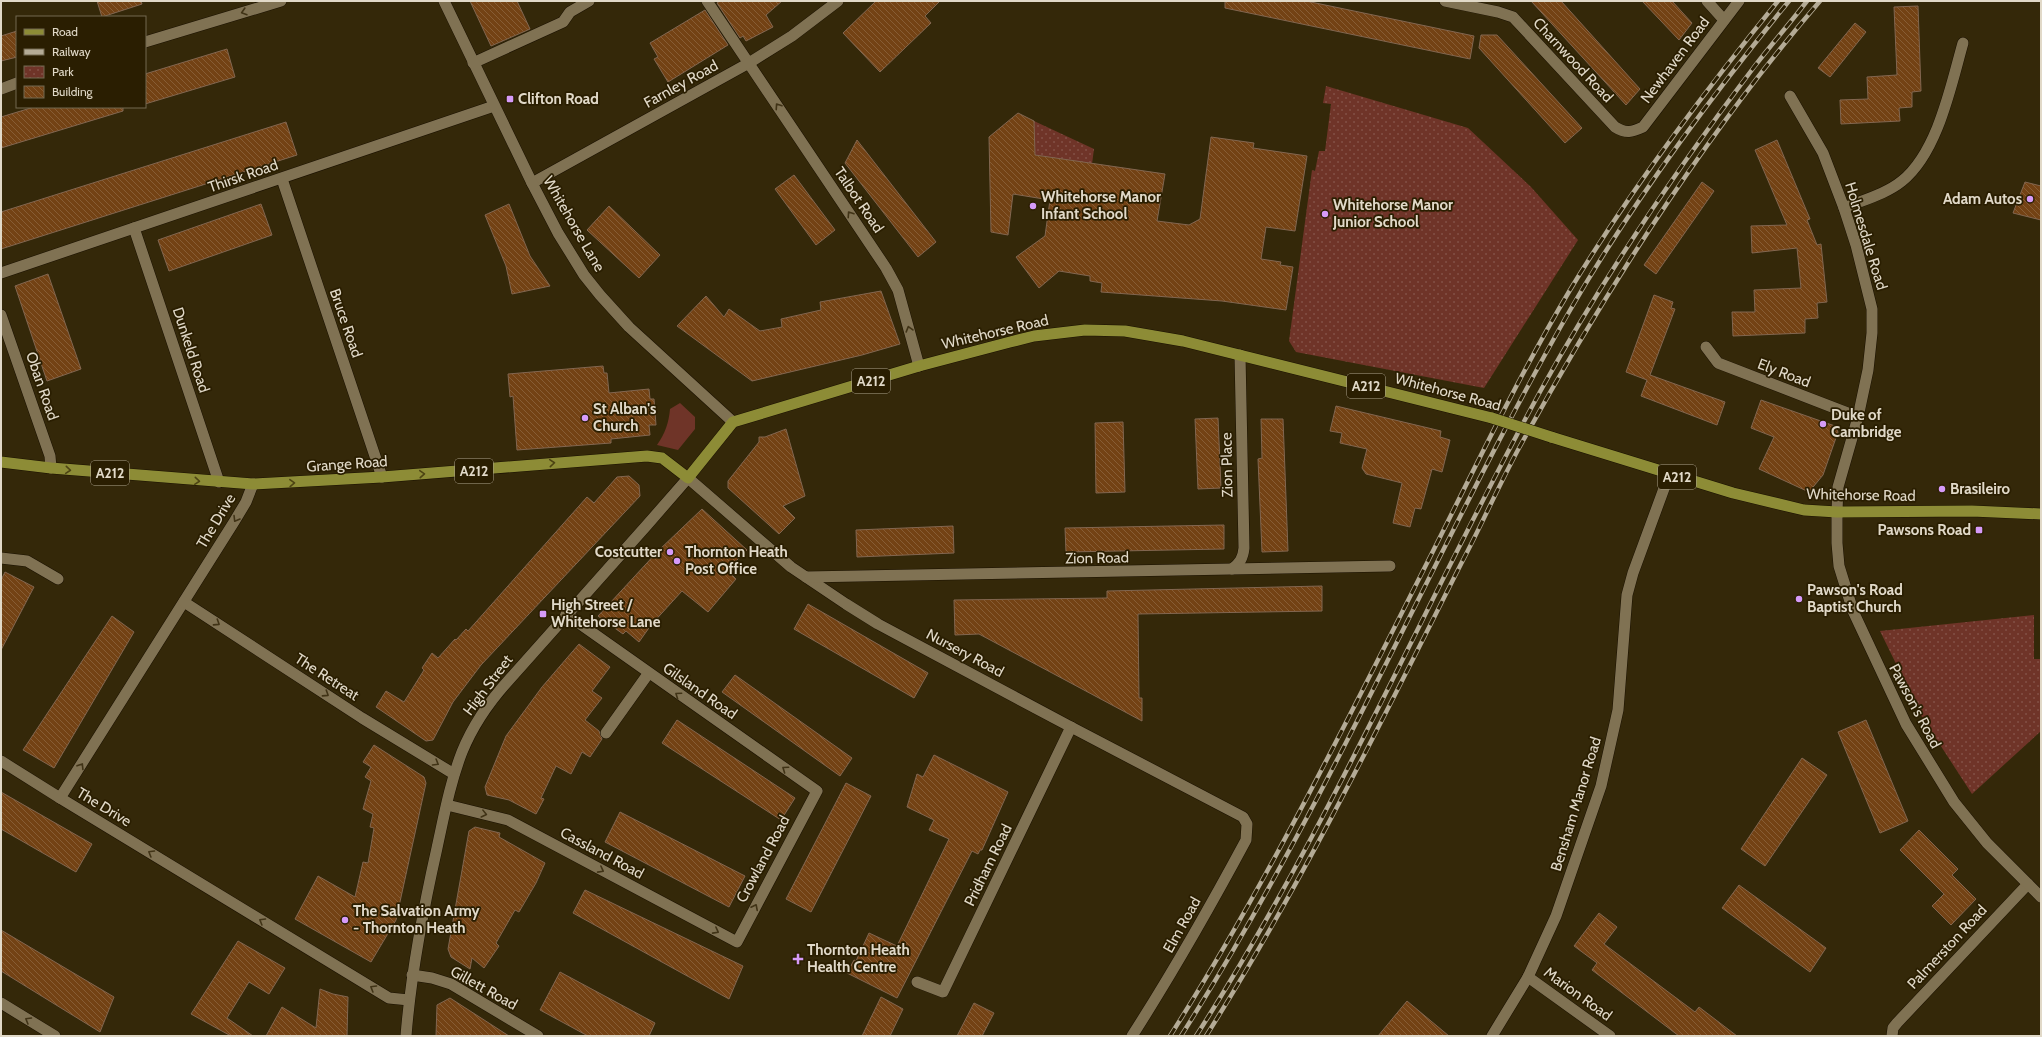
<svg xmlns="http://www.w3.org/2000/svg" width="2042" height="1037" font-family="Cabin,sans-serif">
  <style>
    .grass { fill: #6f3428 }
    .park { fill: url(#park-dots) }
    .building { fill: url(#building-back-hatch); stroke: #826650 }
    .lines { fill: none; stroke-linecap: round; stroke-linejoin: round }
    .minor-casing { stroke: #1a1100; stroke-width: 12 }
    .tertiary-casing { stroke: #1a1100; stroke-width: 12 }
    .secondary-casing { stroke: #1a1100; stroke-width: 12 }
    .primary-casing { stroke: #1a1100; stroke-width: 12 }
    .minor { stroke: #807253; stroke-width: 11 }
    .tertiary { stroke: #807253; stroke-width: 11 }
    .secondary { stroke: #807253; stroke-width: 11 }
    .primary { stroke: #8d8c36; stroke-width: 11 }
    .rail-casing { stroke: #b4ab96; stroke-width: 4.5 }
    .rail { stroke: #2a1e01; stroke-width: 3; stroke-dasharray: 9; stroke-linecap: butt }
    .primary-bridge-casing { stroke: #1a1100; stroke-width: 12; stroke-linecap: butt }
    .primary-bridge { stroke: #8d8c36; stroke-width: 11 }
    .oneway { stroke: #403316 }
    .oneway2 { stroke: #4d4414 }
    .poi-dot { fill: #d69bf9; stroke: #2a1e01; stroke-width: 1.5 }
    .labels { text-anchor: middle; stroke-width: 3.5; stroke-linejoin: round; paint-order: stroke }
    .shield { fill: #2a1e01; stroke: #aaa18c; stroke-width: 1 }
    .shield-label { font-size: 14px; font-weight: bold; fill: #e1d9c8 }
    .street-label { font-size: 15px; fill: #e1d9c8; stroke: #2a1e01 }
    .poi-label { font-size: 15px; font-weight: bold; fill: #e1d9c8; stroke: #2a1e01; text-anchor: start }
  </style>
  <defs>
    <pattern id="park-dots" width="8" height="8" patternUnits="userSpaceOnUse"><rect width="8" height="8" fill="#6f3428"/><path d="M2 2h.1M6 6h.1" fill="none" stroke="#835146" stroke-width="1.8" stroke-linecap="round"/></pattern>
    <pattern id="building-back-hatch" width="6" height="6" patternUnits="userSpaceOnUse"><rect width="6" height="6" fill="#734214"/><path d="M-1 5l2 2M0 0l6 6M5-1l2 2" fill="none" stroke="#875d35"/></pattern>
  </defs>
  <rect width="100%" height="100%" fill="#342809"/>
  <path class="grass" d="M680,403L695,417V429L678,450L657,445C665,434 669,422 670,409Z"/>
  <g class="park">
    <polygon points="1326,86 1468,128 1531,187 1578,240 1484,388 1296,352 1289,341 1312,170 1315,171 1319,151 1325,151 1331,104 1323,103"/>
    <polygon points="1034,121 1094,149 1092,164 1035,155"/>
    <polygon points="2034,615 2034,659 2041,659 2041,731 1972,794 1922,717 1880,631"/>
  </g>
  <g class="building">
    <polygon points="97,1 141,1 142,4 102,17"/>
    <polygon points="470,1 517,1 530,29 491,46"/>
    <polygon points="720,1 782,1 766,15 773,27 746,41 743,36 740,38 717,3"/>
    <polygon points="876,1 940,1 925,16 931,23 880,72 843,33"/>
    <polygon points="1225,1 1306,1 1474,36 1470,59 1225,8"/>
    <polygon points="1531,1 1561,1 1640,89 1626,105"/>
    <polygon points="1642,1 1672,1 1692,23 1679,40"/>
    <polygon points="1918,6 1921,91 1912,92 1912,107 1899,108 1900,121 1841,124 1840,100 1868,99 1867,77 1897,75 1894,7"/>
    <polygon points="705,10 728,45 668,82 654,59 658,57 650,43"/>
    <polygon points="1855,23 1866,32 1830,77 1818,68"/>
    <polygon points="17,31 17,57 1,61 1,36"/>
    <polygon points="1481,35 1497,35 1582,128 1565,143 1479,48"/>
    <polygon points="227,49 235,77 145,104 145,74"/>
    <polygon points="34,107 123,107 123,111 1,148 1,117"/>
    <polygon points="1018,113 1034,121 1035,155 1165,174 1157,221 1189,225 1200,219 1211,137 1254,143 1253,148 1307,156 1295,231 1266,227 1261,259 1281,262 1280,265 1293,267 1286,310 1222,301 1101,292 1102,283 1090,281 1090,276 1059,271 1039,288 1016,257 1045,236 1050,200 1013,194 1008,235 991,232 989,137"/>
    <polygon points="286,122 297,155 1,249 1,212"/>
    <polygon points="857,140 936,242 918,257 845,163"/>
    <polygon points="1777,140 1810,219 1807,220 1817,245 1821,244 1827,302 1817,303 1818,318 1805,319 1805,333 1733,336 1732,312 1755,312 1754,290 1801,288 1797,248 1752,253 1751,226 1787,225 1755,150"/>
    <polygon points="794,175 835,230 816,245 775,189"/>
    <polygon points="1702,182 1714,191 1656,274 1644,265"/>
    <polygon points="2025,182 2041,186 2041,220 2013,213"/>
    <polygon points="261,204 272,235 169,271 158,240"/>
    <polygon points="509,204 530,256 550,286 512,294 506,266 485,215"/>
    <polygon points="609,206 660,255 639,278 587,230"/>
    <polygon points="48,274 81,369 47,381 15,286"/>
    <polygon points="881,291 900,344 862,355 752,381 677,326 706,296 724,317 729,309 760,331 782,327 781,319 821,310 820,302"/>
    <polygon points="1654,295 1673,302 1671,308 1675,309 1650,375 1725,402 1717,425 1641,396 1647,380 1626,372"/>
    <polygon points="603,366 604,373 607,373 609,393 649,389 650,399 654,399 656,425 649,425 650,435 611,439 611,443 517,450 513,396 510,397 508,374"/>
    <polygon points="1761,400 1835,426 1838,432 1823,475 1809,492 1759,469 1774,437 1751,428"/>
    <polygon points="1336,406 1441,431 1440,437 1450,440 1442,472 1432,469 1421,509 1415,508 1410,527 1393,523 1402,483 1366,474 1362,468 1367,449 1340,443 1342,433 1330,431"/>
    <polygon points="1218,418 1221,488 1198,489 1195,419"/>
    <polygon points="1261,419 1283,419 1288,551 1262,552 1258,459 1262,458"/>
    <polygon points="1123,422 1125,492 1096,493 1095,423"/>
    <polygon points="786,429 805,496 783,506 795,518 779,534 728,488 728,481 759,442 759,437 765,437"/>
    <polygon points="629,476 639,485 640,496 481,665 453,702 433,740 426,741 376,707 386,691 404,702 424,670 422,668 432,653 438,658 455,639 456,640 466,629 468,631 587,497 594,503 617,477"/>
    <polygon points="702,509 747,550 727,570 736,579 708,612 682,591 651,625 639,642 626,631 623,634 598,616 658,551"/>
    <polygon points="1224,525 1224,549 1066,552 1065,528"/>
    <polygon points="953,526 954,553 857,557 856,530"/>
    <polygon points="5,572 34,587 1,650 1,580"/>
    <polygon points="1322,586 1322,611 1138,614 1139,698 1142,698 1142,721 979,634 955,635 954,600 1107,598 1107,591"/>
    <polygon points="808,604 928,673 914,698 794,629"/>
    <polygon points="112,616 134,632 54,768 23,750"/>
    <polygon points="579,644 610,667 592,691 602,698 585,720 599,731 602,739 590,757 582,752 571,774 556,766 541,798 544,799 536,814 509,800 487,795 485,787 506,736 542,687"/>
    <polygon points="735,675 852,758 840,776 722,692"/>
    <polygon points="677,720 795,798 781,820 662,743"/>
    <polygon points="1866,720 1908,821 1880,833 1838,732"/>
    <polygon points="374,745 424,777 426,783 396,920 371,962 295,919 318,876 355,897 363,862 368,863 374,828 370,827 373,814 363,809 371,781 365,777 371,767 363,762"/>
    <polygon points="934,755 1008,792 982,850 980,850 978,854 972,851 897,998 847,973 854,960 856,961 869,933 897,946 949,839 929,830 934,820 907,807 917,774 923,777"/>
    <polygon points="1802,758 1827,775 1765,866 1741,849"/>
    <polygon points="846,783 871,796 811,912 786,899"/>
    <polygon points="1,792 92,844 76,872 1,829"/>
    <polygon points="620,812 745,876 729,907 605,842"/>
    <polygon points="475,827 500,833 499,837 545,863 536,883 519,912 515,910 496,943 499,946 484,968 472,958 470,969 451,957 448,949 469,831"/>
    <polygon points="1919,830 1958,869 1952,875 1976,899 1951,925 1932,906 1944,894 1900,850"/>
    <polygon points="1739,885 1826,948 1810,972 1722,908"/>
    <polygon points="585,890 743,966 729,999 573,913"/>
    <polygon points="1599,913 1617,927 1604,944 1695,1012 1699,1007 1737,1036 1679,1036 1592,970 1597,963 1574,946"/>
    <polygon points="1,930 114,997 100,1032 1,971"/>
    <polygon points="238,941 285,968 269,994 249,982 227,1018 253,1036 231,1036 191,1014"/>
    <polygon points="560,972 655,1023 649,1036 588,1036 540,1010"/>
    <polygon points="320,989 333,994 348,997 347,1036 266,1036 282,1007 316,1028"/>
    <polygon points="881,997 903,1009 890,1036 862,1036"/>
    <polygon points="450,998 509,1036 436,1036 437,1005"/>
    <polygon points="1407,1001 1449,1036 1378,1036"/>
    <polygon points="974,1003 994,1013 982,1036 957,1036"/>
  </g>
  <g class="lines">
    <defs>
      <g id="minor">
        <polyline points="707,1 886,268 898,290 919,366"/>
        <path d="M1445,1L1498,12L1513,17L1615,127C1626,134 1632,132 1643,127L1739,1"/>
        <polyline points="1707,1 1724,20"/>
        <polyline points="145,42 281,1"/>
        <polyline points="473,63 563,22 570,12 589,1"/>
        <polyline points="1,89 17,83"/>
        <polyline points="1790,96 1823,153 1844,208 1856,245 1872,309 1872,333 1868,370 1858,417 1838,487 1837,512"/>
        <polyline points="282,179 382,477"/>
        <polyline points="532,183 749,63 792,36 838,1"/>
        <path d="M1844,208C1863,200 1886,194 1902,181C1938,152 1951,85 1963,43"/>
        <polyline points="134,228 219,482"/>
        <polyline points="1,273 494,106"/>
        <polyline points="1,315 50,456 51,468"/>
        <polyline points="1706,347 1718,363 1858,417"/>
        <path d="M688,478L791,567L846,604L878,624L1071,727L1243,817L1247,824L1246,840C1210,907 1173,972 1132,1036"/>
        <polyline points="253,484 246,502 234,522 60,798 389,998 409,1000"/>
        <polyline points="1,558 27,561 58,579"/>
        <path d="M1232,569C1240,563 1243,558 1244,548L1240,355"/>
        <polyline points="806,577 1390,566"/>
        <polyline points="184,602 362,718 454,774"/>
        <polyline points="606,733 648,674"/>
        <polyline points="1,761 60,798"/>
        <polyline points="447,805 508,820 737,942 817,791 566,614"/>
        <polyline points="412,975 432,978 451,984 538,1036"/>
        <polyline points="1528,977 1610,1036"/>
        <polyline points="917,982 943,992 1071,727"/>
        <polyline points="1,1003 55,1036"/>
        <polyline points="1492,1036 1528,977 1556,916 1601,786 1618,710 1627,595 1633,573 1669,475"/>
        <polyline points="1892,1036 1893,1028 1897,1023 2028,884"/>
      </g>
      <polyline id="tertiary" points="1837,512 1837,543 1839,566 1853,611 1906,724 1954,802 1987,843 2041,897"/>
      <g id="secondary">
        <polyline points="444,1 532,183 558,233 584,275 600,295 629,327 733,422"/>
        <path d="M406,1036C411,972 423,910 437,848C444,816 450,783 462,752C473,725 489,702 508,681L647,525L688,478"/>
      </g>
      <g id="primary">
        <polyline points="1551,437 1733,493 1804,510 1837,512 1972,511 2041,514"/>
        <polyline points="1,462 51,468 253,484 382,477 647,456 662,458 688,478 733,422 919,366 1010,342 1034,336 1085,330 1125,331 1183,341 1492,418"/>
      </g>
    </defs>
    <use href="#minor" class="minor-casing"/>
    <use href="#tertiary" class="tertiary-casing"/>
    <use href="#secondary" class="secondary-casing"/>
    <use href="#primary" class="primary-casing"/>
    <use href="#minor" class="minor"/>
    <use href="#tertiary" class="tertiary"/>
    <use href="#secondary" class="secondary"/>
    <use href="#primary" class="primary"/>
    <defs>
      <g id="rail">
        <path d="M1170,1036C1266,885 1346,723 1427,563C1473,472 1517,379 1570,290C1631,189 1703,93 1778,1"/>
        <path d="M1181,1036C1264,905 1335,766 1404,628C1458,521 1510,415 1569,312C1632,202 1709,99 1789,1"/>
        <path d="M1196,1036C1328,831 1424,604 1541,390C1603,278 1676,170 1754,67C1771,45 1790,23 1807,1"/>
        <path d="M1206,1036C1302,884 1381,722 1462,562C1482,524 1499,485 1519,448C1605,291 1703,137 1820,1"/>
      </g>
    </defs>
    <use href="#rail" class="rail-casing"/>
    <use href="#rail" class="rail"/>
    <defs>
      <polyline id="primary-bridge" points="1492,418 1551,437"/>
    </defs>
    <use href="#primary-bridge" class="primary-bridge-casing"/>
    <use href="#primary-bridge" class="primary-bridge"/>
  </g>
  <defs><path id="oneway-chevron" d="M-2-3.5L2.5 0L-2 3.5" fill="none" stroke-width="1.6" stroke-linecap="round" stroke-linejoin="round"/></defs>
  <g class="oneway">
    <use href="#oneway-chevron" transform="translate(244 12) rotate(163)"/>
    <use href="#oneway-chevron" transform="translate(778 106) rotate(-124)"/>
    <use href="#oneway-chevron" transform="translate(850 214) rotate(-124)"/>
    <use href="#oneway-chevron" transform="translate(909 329) rotate(-106)"/>
    <use href="#oneway-chevron" transform="translate(236 519) rotate(121)"/>
    <use href="#oneway-chevron" transform="translate(217 623) rotate(33)"/>
    <use href="#oneway-chevron" transform="translate(326 694) rotate(33)"/>
    <use href="#oneway-chevron" transform="translate(678 695) rotate(-145)"/>
    <use href="#oneway-chevron" transform="translate(436 763) rotate(31)"/>
    <use href="#oneway-chevron" transform="translate(81 766) rotate(-58)"/>
    <use href="#oneway-chevron" transform="translate(785 769) rotate(-145)"/>
    <use href="#oneway-chevron" transform="translate(484 814) rotate(14)"/>
    <use href="#oneway-chevron" transform="translate(151 853) rotate(-149)"/>
    <use href="#oneway-chevron" transform="translate(601 870) rotate(28)"/>
    <use href="#oneway-chevron" transform="translate(755 907) rotate(-63)"/>
    <use href="#oneway-chevron" transform="translate(262 921) rotate(-149)"/>
    <use href="#oneway-chevron" transform="translate(716 931) rotate(28)"/>
    <use href="#oneway-chevron" transform="translate(373 988) rotate(-149)"/>
    <use href="#oneway-chevron" transform="translate(28 1020) rotate(-149)"/>
  </g>
  <g class="oneway2">
    <use href="#oneway-chevron" transform="translate(552 463) rotate(-5)"/>
    <use href="#oneway-chevron" transform="translate(68 470) rotate(5)"/>
    <use href="#oneway-chevron" transform="translate(422 474) rotate(-4)"/>
    <use href="#oneway-chevron" transform="translate(197 481) rotate(5)"/>
    <use href="#oneway-chevron" transform="translate(292 483) rotate(-2)"/>
  </g>
  <g class="poi-dot">
    <rect x="506" y="95" width="8" height="8" rx="2"/>
    <circle cx="2030" cy="199" r="4"/>
    <circle cx="1033" cy="206" r="4"/>
    <circle cx="1325" cy="214" r="4"/>
    <circle cx="585" cy="418" r="4"/>
    <circle cx="1823" cy="424" r="4"/>
    <circle cx="1942" cy="489" r="4"/>
    <rect x="1975" y="526" width="8" height="8" rx="2"/>
    <circle cx="670" cy="552" r="4"/>
    <circle cx="677" cy="561" r="4"/>
    <circle cx="1799" cy="599" r="4"/>
    <rect x="539" y="610" width="8" height="8" rx="2"/>
    <circle cx="345" cy="920" r="4"/>
    <path d="M796 953h4v4h4v4h-4v4h-4v-4h-4v-4h4z"/>
  </g>
  <g class="labels">
    <g class="shield">
      <rect x="852" y="369" width="38" height="24" rx="3"/>
      <rect x="1347" y="374" width="38" height="24" rx="3"/>
      <rect x="455" y="459" width="38" height="24" rx="3"/>
      <rect x="91" y="461" width="38" height="24" rx="3"/>
      <rect x="1658" y="465" width="38" height="24" rx="3"/>
    </g>
    <g class="shield-label">
      <text x="871" y="386">A212</text>
      <text x="1366" y="391">A212</text>
      <text x="474" y="476">A212</text>
      <text x="110" y="478">A212</text>
      <text x="1677" y="482">A212</text>
    </g>
    <g class="street-label">
      <text transform="translate(1573 60) rotate(47)" y="5">Charnwood Road</text>
      <text transform="translate(1675 60) rotate(-53)" y="5">Newhaven Road</text>
      <text transform="translate(681 84) rotate(-29)" y="5">Farnley Road</text>
      <text transform="translate(243 176) rotate(-19)" y="5">Thirsk Road</text>
      <text transform="translate(859 200) rotate(56)" y="5">Talbot Road</text>
      <text transform="translate(574 224) rotate(60)" y="5">Whitehorse Lane</text>
      <text transform="translate(1866 236) rotate(73)" y="5">Holmesdale Road</text>
      <text transform="translate(346 323) rotate(71)" y="5">Bruce Road</text>
      <text transform="translate(995 332) rotate(-13)" y="5">Whitehorse Road</text>
      <text transform="translate(191 350) rotate(72)" y="5">Dunkeld Road</text>
      <text transform="translate(1784 373) rotate(21)" y="5">Ely Road</text>
      <text transform="translate(42 386) rotate(71)" y="5">Oban Road</text>
      <text transform="translate(1448 392) rotate(15)" y="5">Whitehorse Road</text>
      <text transform="translate(347 464) rotate(-4)" y="5">Grange Road</text>
      <text transform="translate(1227 465) rotate(-91)" y="5">Zion Place</text>
      <text transform="translate(1861 495) rotate(1)" y="5">Whitehorse Road</text>
      <text transform="translate(216 521) rotate(-59)" y="5">The Drive</text>
      <text transform="translate(1097 558) rotate(-1)" y="5">Zion Road</text>
      <text transform="translate(965 653) rotate(28)" y="5">Nursery Road</text>
      <text transform="translate(327 677) rotate(33)" y="5">The Retreat</text>
      <text transform="translate(488 685) rotate(-53)" y="5">High Street</text>
      <text transform="translate(700 691) rotate(35)" y="5">Gilsland Road</text>
      <text transform="translate(1915 706) rotate(62)" y="5">Pawson's Road</text>
      <text transform="translate(1576 804) rotate(-73)" y="5">Bensham Manor Road</text>
      <text transform="translate(104 807) rotate(31)" y="5">The Drive</text>
      <text transform="translate(602 853) rotate(28)" y="5">Cassland Road</text>
      <text transform="translate(763 859) rotate(-62)" y="5">Crowland Road</text>
      <text transform="translate(988 865) rotate(-64)" y="5">Pridham Road</text>
      <text transform="translate(1182 925) rotate(-61)" y="5">Elm Road</text>
      <text transform="translate(1947 947) rotate(-47)" y="5">Palmerston Road</text>
      <text transform="translate(484 988) rotate(29)" y="5">Gillett Road</text>
      <text transform="translate(1578 994) rotate(36)" y="5">Marion Road</text>
    </g>
    <g class="poi-label">
      <text x="518" y="104">Clifton Road</text>
      <text x="1041" y="202">Whitehorse Manor<tspan x="1041" dy="17">Infant School</tspan></text>
      <text x="2022" y="204" text-anchor="end">Adam Autos</text>
      <text x="1333" y="210">Whitehorse Manor<tspan x="1333" dy="17">Junior School</tspan></text>
      <text x="593" y="414">St Alban's<tspan x="593" dy="17">Church</tspan></text>
      <text x="1831" y="420">Duke of<tspan x="1831" dy="17">Cambridge</tspan></text>
      <text x="1950" y="494">Brasileiro</text>
      <text x="1971" y="535" text-anchor="end">Pawsons Road</text>
      <text x="662" y="557" text-anchor="end">Costcutter</text>
      <text x="685" y="557">Thornton Heath<tspan x="685" dy="17">Post Office</tspan></text>
      <text x="1807" y="595">Pawson's Road<tspan x="1807" dy="17">Baptist Church</tspan></text>
      <text x="551" y="610">High Street /<tspan x="551" dy="17">Whitehorse Lane</tspan></text>
      <text x="353" y="916">The Salvation Army<tspan x="353" dy="17">- Thornton Heath</tspan></text>
      <text x="807" y="955">Thornton Heath<tspan x="807" dy="17">Health Centre</tspan></text>
    </g>
  </g>
  <rect width="2042" height="1037" fill="none" stroke="#e1d9c8" stroke-width="4"/>
  <rect x="16" y="16" width="130" height="92" fill="#2a1e01" stroke="#736951"/>
  <rect x="24" y="29" width="20" height="6" fill="#8d8c36" stroke="#736951"/>
  <text x="52" y="36" font-size="12" fill="#e1d9c8">Road</text>
  <rect x="24" y="49" width="20" height="6" fill="#b4ab96" stroke="#736951"/>
  <text x="52" y="56" font-size="12" fill="#e1d9c8">Railway</text>
  <rect x="24" y="66" width="20" height="12" fill="url(#park-dots)" stroke="#736951"/>
  <text x="52" y="76" font-size="12" fill="#e1d9c8">Park</text>
  <rect x="24" y="86" width="20" height="12" fill="url(#building-back-hatch)" stroke="#736951"/>
  <text x="52" y="96" font-size="12" fill="#e1d9c8">Building</text>
</svg>
